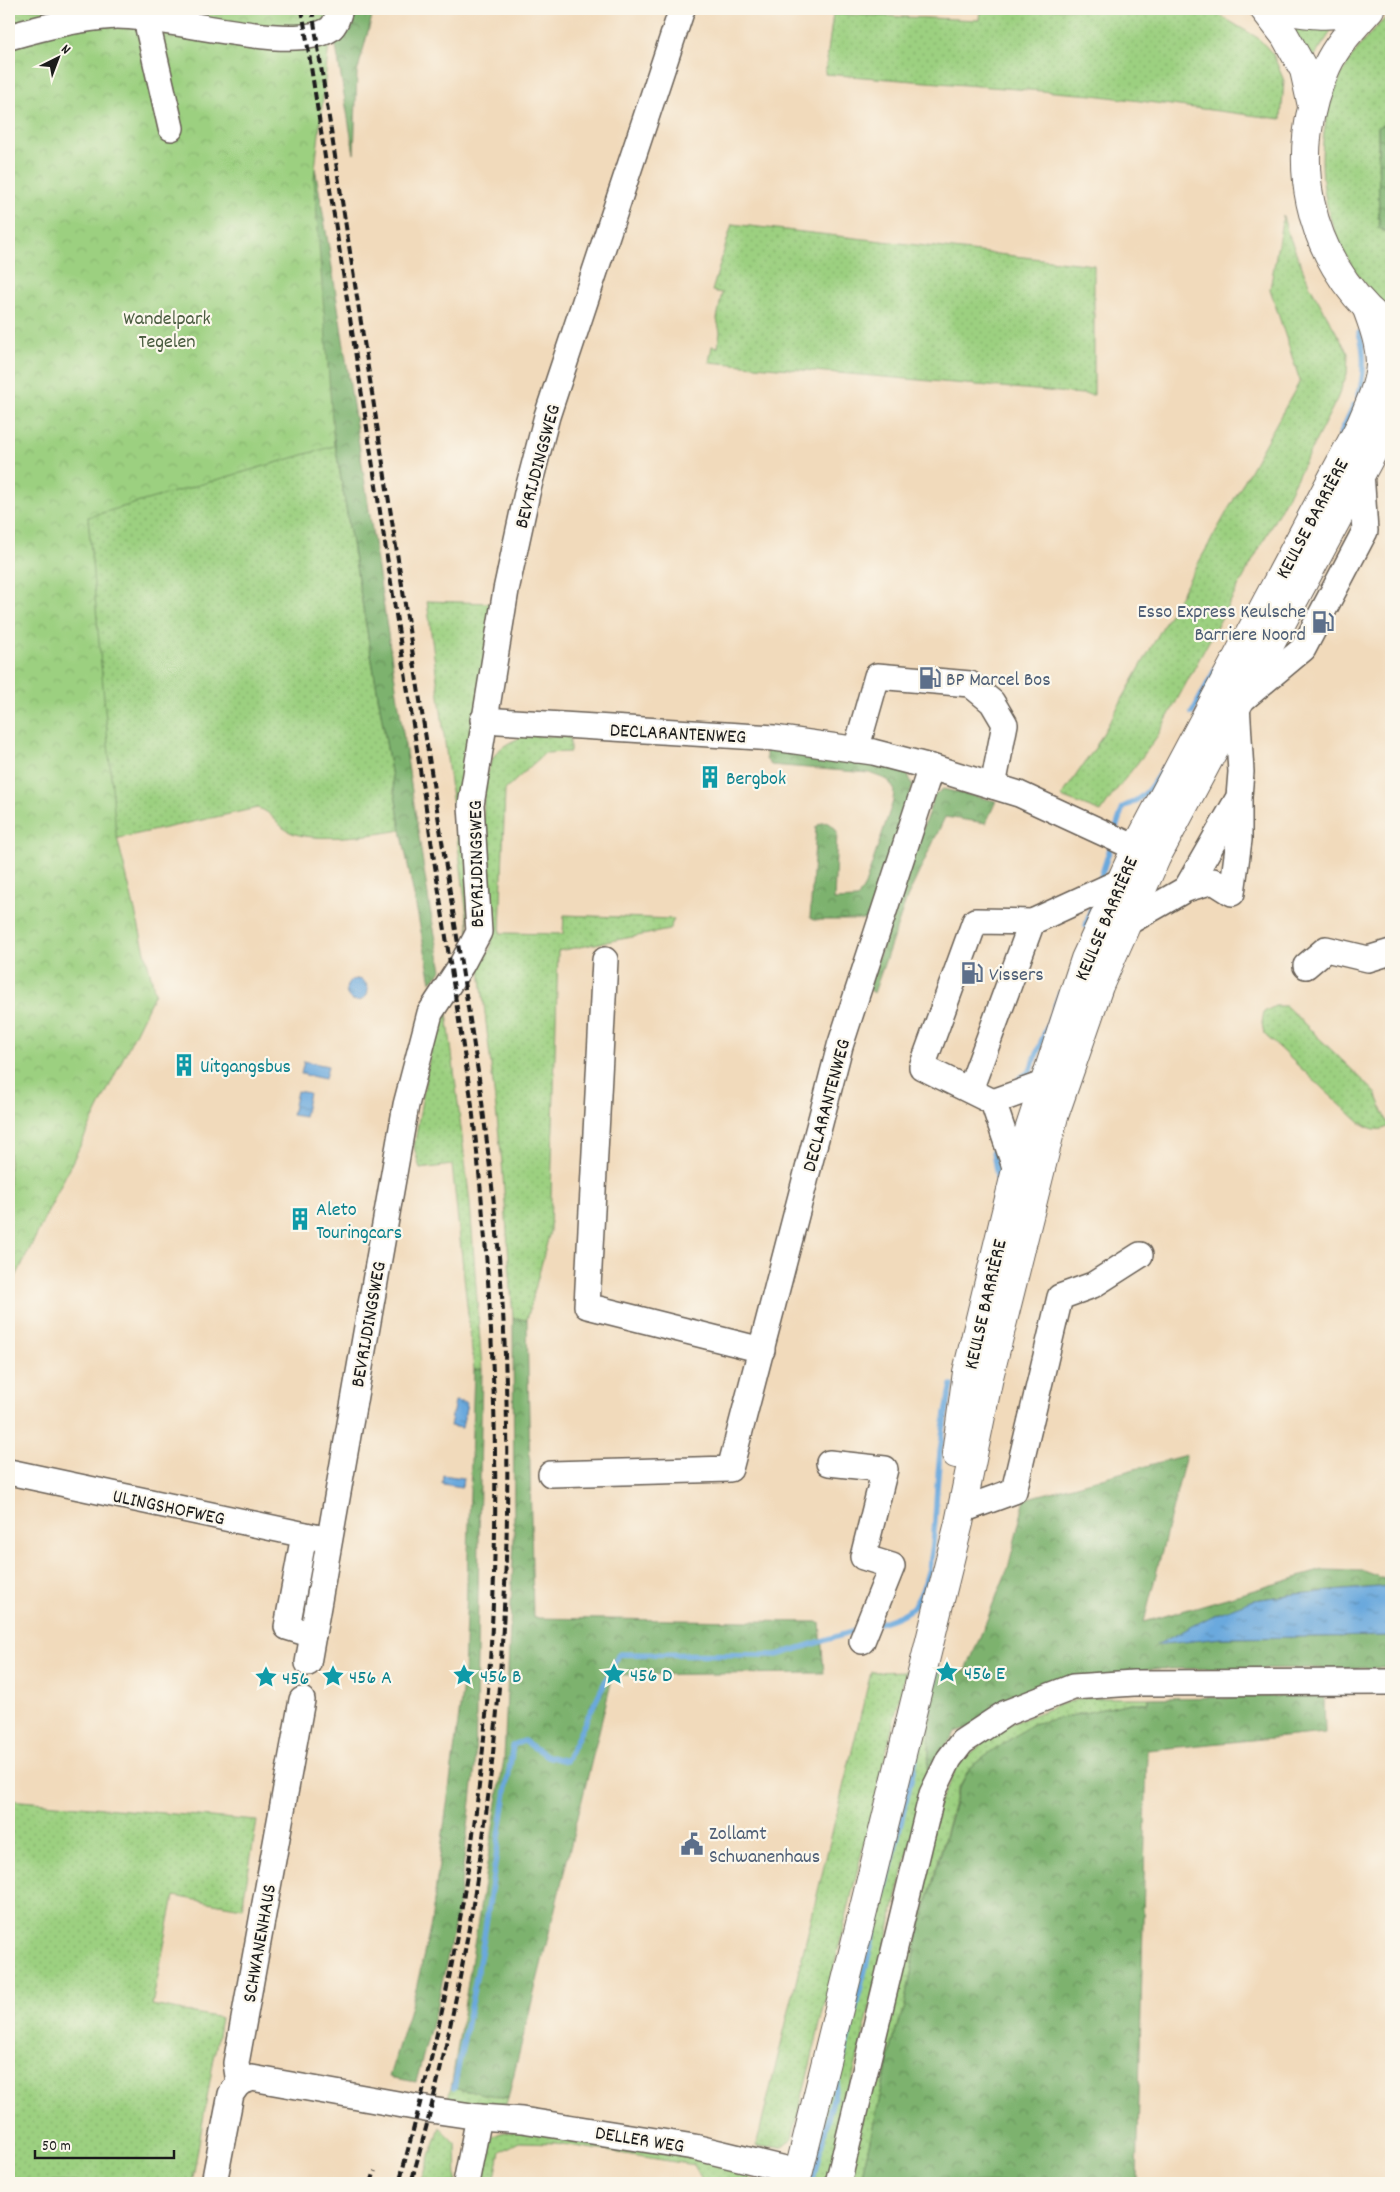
<svg xmlns="http://www.w3.org/2000/svg" width="1400" height="2192" font-family="Dekko,sans-serif">
  <style>
    .grass { fill: url(#grass-dots); stroke: #5c764e }
    .forest { fill: url(#forest-crowns); stroke: #4c6745 }
    .park { fill: url(#park-crowns); stroke: #5c764e }
    .water { fill: url(#water-ripples); stroke: #43627c }
    .lines { fill: none; stroke-linecap: round; stroke-linejoin: round }
    .stream { stroke: #6aa9dd; stroke-width: 5.5 }
    .minor-casing { stroke: #675e54; stroke-width: 28 }
    .major-casing { stroke: #675e54; stroke-width: 30 }
    .minor { stroke: #fff; stroke-width: 25 }
    .major { stroke: #fff; stroke-width: 28 }
    .rail { stroke: #1c1c1c; stroke-width: 4; stroke-dasharray: 8 4; stroke-linecap: butt }
    .labels { text-anchor: middle; stroke-width: 4.5; stroke-linejoin: round; paint-order: stroke }
    .park-label { font-size: 20px; fill: #495b3f; stroke: #fbf7ec }
    .street-label { font-size: 20px; fill: #1c1c1c; stroke: #fbf7ec }
    .service-label { font-size: 20px; fill: #4e5e75; stroke: #fbf7ec; text-anchor: start }
    .culture-label { font-size: 20px; fill: #0d838f; stroke: #fbf7ec; text-anchor: start }
  </style>
  <defs>
    <pattern id="grass-dots" width="8" height="8" patternUnits="userSpaceOnUse" patternTransform="scale(1.25)"><rect width="8" height="8" fill="#9cd080"/><path d="M2 2h.1M6 6h.1" fill="none" stroke="#86b26e" stroke-width="1.8" stroke-linecap="round"/></pattern>
    <pattern id="forest-crowns" width="20" height="18" patternUnits="userSpaceOnUse" patternTransform="scale(1.25)"><rect width="20" height="18" fill="#7db26e"/><path d="M2 6a3 3 0 1 1 6 0M12 15a3 3 0 1 1 6 0" fill="none" stroke="#66905a"/></pattern>
    <pattern id="park-crowns" width="20" height="18" patternUnits="userSpaceOnUse" patternTransform="scale(1.25)"><rect width="20" height="18" fill="#9cd080"/><path d="M2 6a3 3 0 1 1 6 0M12 15a3 3 0 1 1 6 0" fill="none" stroke="#86b26e"/></pattern>
    <pattern id="water-ripples" width="26" height="14" patternUnits="userSpaceOnUse" patternTransform="scale(1.25)"><rect width="26" height="14" fill="#6aa9dd"/><path d="M2 4q2-2 4 0t4 0M15 11q2-2 4 0t4 0" fill="none" stroke="#5689b2"/></pattern>
  </defs>
  <rect width="100%" height="100%" fill="#fbf7ec"/>
  <filter id="ink" filterUnits="userSpaceOnUse"><feTurbulence type="fractalNoise" baseFrequency=".02" numOctaves="2"/><feDisplacementMap in="SourceGraphic" scale="10" xChannelSelector="R" yChannelSelector="G"/><feConvolveMatrix kernelMatrix="1 2 1 2 8 2 1 2 1" color-interpolation-filters="sRGB"/></filter>
  <filter id="wash" filterUnits="userSpaceOnUse"><feTurbulence type="fractalNoise" baseFrequency=".0096" numOctaves="4" result="noise"/><feDisplacementMap in="SourceGraphic" scale="20" xChannelSelector="R" yChannelSelector="G"/><feGaussianBlur stdDeviation="1.12" result="paint"/><feColorMatrix in="noise" values="0 0 0 0 0 0 0 0 0 0 0 0 0 0 0 0 0 1.4 0 .05"/><feComposite in="paint" operator="in"/></filter>
  <g filter="url(#wash)">
    <rect width="100%" height="100%" fill="#f1dabb"/>
    <g class="grass">
      <polygon points="980,9 1209,9 1258,38 1273,54 1284,81 1281,119 1093,95 825,74 833,14 979,20"/>
      <path d="M1391,13V122L1378,128L1379,228L1391,235V309C1325,257 1305,162 1337,85C1348,57 1369,33 1391,13Z"/>
      <polygon points="1300,23 1334,27 1312,60 1294,32"/>
      <path d="M1283,216L1287,231L1310,286L1348,353L1347,374L1337,399L1286,499L1158,735C1140,762 1118,785 1101,812L1061,797L1095,748L1300,381L1270,289Z"/>
      <polygon points="732,224 1094,265 1094,395 709,362 712,346 718,347 720,332 717,319 722,293 712,291"/>
      <path d="M334,438L401,830C375,835 313,843 290,832C276,826 273,811 257,808L78,847L9,532Z"/>
      <polygon points="427,601 493,603 478,702 467,751 464,782 469,932"/>
      <path d="M527,735L570,737V752L545,753L505,790L500,933L563,934L564,915L674,919L669,930L558,951L550,1231L527,1320L513,1318L502,1162L479,961L489,952L492,943C488,922 488,900 487,879C486,844 477,788 493,758C500,745 515,740 527,735Z"/>
      <path d="M1275,1006H1286L1376,1093L1389,1126C1379,1133 1370,1128 1360,1123L1264,1034L1262,1023L1264,1012Z"/>
      <polygon points="445,1009 447,1012 470,1203 482,1369 474,1370 452,1165 420,1169 414,1147 433,1036"/>
      <polygon points="933,1670 928,1770 827,2183 806,2183"/>
      <polygon points="906,1671 792,2139 782,2146 756,2147 871,1672"/>
      <polygon points="1083,1698 1148,1698 1148,1703 1131,1703 1032,1724 970,1767 957,1791 918,1936 904,2011 896,2029 860,2183 846,2183 938,1805 960,1762 1003,1727 1058,1705"/>
      <polygon points="9,1800 257,1821 242,1908 174,1896 152,2005 221,2018 192,2183 9,2182"/>
      <polygon points="451,2088 508,2098 503,2112 447,2101"/>
      <polygon points="440,2127 456,2143 457,2183 421,2183"/>
      <path d="M522,2129L731,2163L749,2176L754,2183H704L694,2165L556,2143L519,2142L500,2152L494,2183H477C480,2167 481,2142 498,2134C505,2131 515,2131 522,2129Z"/>
    </g>
    <g class="forest">
      <path d="M352,9H374L357,73L354,154L335,41C349,33 352,24 352,9Z"/>
      <polygon points="294,47 329,248 430,909 442,970 431,982 401,830 334,438 126,499 9,482 9,479"/>
      <polygon points="1391,122 1391,235 1379,228 1378,127"/>
      <path d="M772,742L896,762L908,775L913,785L873,920H814L810,918L816,827C824,819 832,822 837,832L834,900L857,899L865,885L893,801L894,789L888,780L869,773L771,765L766,759V751Z"/>
      <polygon points="943,789 996,801 986,823 945,817 907,898 874,993 868,988 934,796"/>
      <polygon points="513,1318 527,1320 533,1618 820,1622 824,1673 613,1675 508,2098 451,2088 504,1759 514,1540"/>
      <polygon points="482,1369 475,1768 458,1909 439,1997 416,2082 389,2077 416,1989 431,1923 461,1700 464,1675 474,1370"/>
      <polygon points="1186,1455 1144,1622 1323,1570 1364,1571 1391,1581 1391,1586 1296,1594 1254,1600 1158,1644 1221,1638 1391,1636 1389,1656 1391,1656 1391,1668 1146,1669 1126,1678 956,1732 928,1770 933,1670 966,1671 1008,1568 1025,1499"/>
      <polygon points="1324,1696 1325,1733 1147,1750 1137,2183 860,2183 896,2029 904,2011 918,1936 958,1791 970,1767 1032,1724 1131,1703 1148,1703 1148,1698"/>
    </g>
    <polygon class="park" points="9,9 333,9 314,178 334,446 88,517 116,833 155,993 9,1291"/>
    <g class="water">
      <circle cx="357" cy="990" r="11"/>
      <polygon points="304,1061 328,1066 325,1079 301,1074"/>
      <polygon points="297,1091 309,1093 304,1117 292,1115"/>
      <polygon points="455,1401 467,1403 462,1428 450,1426"/>
      <polygon points="443,1475 463,1478 462,1487 442,1484"/>
      <polygon points="1391,1586 1391,1636 1221,1638 1156,1645 1214,1615 1254,1600 1296,1594"/>
    </g>
    <g class="lines">
      <g class="stream">
        <path d="M1358,397C1364,378 1366,352 1359,333"/>
        <polyline points="1340,435 1354,405"/>
        <polyline points="1192,713 1217,666"/>
        <path d="M1115,831L1123,807C1145,798 1151,788 1163,768"/>
        <polyline points="1099,883 1112,842"/>
        <polyline points="1086,926 1093,902"/>
        <polyline points="1017,1085 1019,1079 1030,1071 1060,993"/>
        <polyline points="991,1215 998,1183 993,1151 997,1141"/>
        <path d="M876,1624C889,1620 908,1615 916,1603C937,1567 934,1516 938,1475C940,1445 945,1414 952,1385"/>
        <polyline points="454,2088 483,1943 513,1745 524,1741 547,1756 566,1761 619,1654 777,1655 858,1630"/>
        <polyline points="812,2183 892,1861 937,1668"/>
      </g>
    </g>
  </g>
  <g filter="url(#ink)">
    <g class="lines">
      <defs>
        <g id="minor">
          <polyline points="146,19 171,128"/>
          <path d="M9,37C44,27 79,18 116,16C166,15 293,54 330,29C336,24 338,16 340,9"/>
          <polyline points="483,720 774,738 873,752 931,767 1019,794 1136,848"/>
          <polyline points="856,750 877,676 970,684 992,702 1005,724 993,786"/>
          <polyline points="1186,889 1239,797 1241,772 1237,704 1303,649 1365,531 1361,472"/>
          <polyline points="1125,924 1186,889 1213,881 1232,893 1239,840 1239,797"/>
          <polyline points="605,960 587,1306 762,1350"/>
          <polyline points="1306,966 1326,949 1368,959 1391,952"/>
          <polyline points="970,1090 1032,922"/>
          <polyline points="993,1102 1043,1084"/>
          <polyline points="1016,1170 993,1102 922,1067 975,921 1032,922 1119,882"/>
          <polyline points="829,1463 885,1469 863,1557 892,1566 862,1641"/>
          <polyline points="9,1472 329,1540"/>
          <polyline points="551,1474 730,1469 840,1046 931,767"/>
          <polyline points="962,1510 1014,1491 1060,1297 1093,1285 1140,1255"/>
          <polyline points="304,1535 287,1627 313,1635"/>
          <polyline points="308,1663 406,1105 430,1013 462,964 479,932 471,805 506,590 527,493 547,416 682,9"/>
          <polyline points="239,2083 252,2078 431,2110 479,2117 522,2120 694,2147 798,2172"/>
          <polyline points="214,2183 231,2094 239,2083 236,2063 302,1700"/>
          <polyline points="466,2183 479,2117"/>
          <polyline points="838,2183 932,1794 949,1759 962,1742 1006,1713 1073,1687 1134,1683 1391,1682"/>
        </g>
        <g id="major">
          <polyline points="1264,9 1285,36 1304,70 1312,106"/>
          <path d="M1276,9C1306,14 1331,19 1361,9"/>
          <path d="M1370,9C1354,27 1337,44 1327,66C1285,154 1307,258 1381,321"/>
          <path d="M956,1454L967,1372L1016,1170L1085,959L1136,848L1361,424C1383,373 1387,363 1367,309"/>
          <polyline points="796,2183 959,1523 989,1377 1054,1116 1099,986 1156,858 1391,418"/>
        </g>
      </defs>
      <use href="#minor" class="minor-casing"/>
      <use href="#major" class="major-casing"/>
      <use href="#minor" class="minor"/>
      <use href="#major" class="major"/>
      <g class="rail">
        <path d="M302,9L471,1098C502,1362 507,1631 464,1894C449,1992 425,2087 399,2183"/>
        <path d="M312,9L479,1078C488,1150 497,1222 502,1295C520,1594 493,1895 411,2183"/>
        <polyline points="371,2183 375,2171"/>
      </g>
    </g>
  </g>
  <defs>
    <symbol id="fuel-bare" viewBox="-9 -9 18 18"><path d="M-5.5-6h7V0h2V4h1.3V-2.5L3-4.5l.8-.8L6-3V5H2.5V1h-1V6h-7ZM-4.2-4.7v3.2H.2V-4.7Z" fill="#5c6f8a" stroke="#fbf7ec" stroke-width="2.5" paint-order="stroke"/></symbol>
    <symbol id="building-bare" viewBox="-9 -9 18 18"><path d="M-4-6H4V6H1V3H-1V6H-4ZM-2.5-4.3h1.7v1.8h-1.7ZM.8-4.3h1.7v1.8H.8ZM-2.5-1h1.7V.8h-1.7ZM.8-1h1.7V.8H.8Z" fill="#0f9aa8" stroke="#fbf7ec" stroke-width="2.5" paint-order="stroke"/></symbol>
    <symbol id="sight-bare" viewBox="-9 -9 18 18"><path d="M0-6L1.8-2.2L6-1.7L2.9 1.2L3.7 5.4L0 3.3L-3.7 5.4L-2.9 1.2L-6-1.7L-1.8-2.2Z" fill="#0f9aa8" stroke="#fbf7ec" stroke-width="2.5" paint-order="stroke"/></symbol>
    <symbol id="civic-bare" viewBox="-9 -9 18 18"><path d="M-.6-6.5H3V-4.5H.6V-3L4-1V1h2V6H-6V1h2V-1L-.6-3ZM-1.2 2.5V6h2.4V2.5Z" fill="#5c6f8a" stroke="#fbf7ec" stroke-width="2.5" paint-order="stroke"/></symbol>
  </defs>
  <g fill-rule="evenodd">
    <use href="#fuel-bare" x="1307" y="606" width="32" height="32"/>
    <use href="#fuel-bare" x="914" y="662" width="32" height="32"/>
    <use href="#building-bare" x="694" y="761" width="32" height="32"/>
    <use href="#fuel-bare" x="956" y="957" width="32" height="32"/>
    <use href="#building-bare" x="168" y="1049" width="32" height="32"/>
    <use href="#building-bare" x="284" y="1203" width="32" height="32"/>
    <use href="#sight-bare" x="931" y="1656" width="32" height="32"/>
    <use href="#sight-bare" x="598" y="1658" width="32" height="32"/>
    <use href="#sight-bare" x="448" y="1659" width="32" height="32"/>
    <use href="#sight-bare" x="317" y="1660" width="32" height="32"/>
    <use href="#sight-bare" x="250" y="1661" width="32" height="32"/>
    <use href="#civic-bare" x="676" y="1828" width="32" height="32"/>
  </g>
  <g class="labels">
    <g class="park-label">
      <text x="167" y="324">Wandelpark<tspan x="167" dy="23">Tegelen</tspan></text>
    </g>
    <g class="street-label">
      <text transform="translate(536 466) rotate(-75)" y="7">BEVRIJDINGSWEG</text>
      <text transform="translate(1311 518) rotate(-62)" y="7">KEULSE BARRIÈRE</text>
      <text transform="translate(678 732) rotate(3)" y="7">DECLARANTENWEG</text>
      <text transform="translate(475 864) rotate(-91)" y="7">BEVRIJDINGSWEG</text>
      <text transform="translate(1105 918) rotate(-67)" y="7">KEULSE BARRIÈRE</text>
      <text transform="translate(825 1105) rotate(-75)" y="7">DECLARANTENWEG</text>
      <text transform="translate(984 1304) rotate(-77)" y="7">KEULSE BARRIÈRE</text>
      <text transform="translate(367 1324) rotate(-80)" y="7">BEVRIJDINGSWEG</text>
      <text transform="translate(169 1506) rotate(12)" y="7">ULINGSHOFWEG</text>
      <text transform="translate(258 1943) rotate(-80)" y="7">SCHWANENHAUS</text>
      <text transform="translate(640 2138) rotate(9)" y="7">DELLER WEG</text>
    </g>
    <g class="service-label">
      <text x="1306" y="617" text-anchor="end">Esso Express Keulsche<tspan x="1306" dy="23">Barriere Noord</tspan></text>
      <text x="946" y="685">BP Marcel Bos</text>
      <text x="989" y="980">Vissers</text>
      <text x="709" y="1839">Zollamt<tspan x="709" dy="23">Schwanenhaus</tspan></text>
    </g>
    <g class="culture-label">
      <text x="726" y="784">Bergbok</text>
      <text x="200" y="1072">Uitgangsbus</text>
      <text x="316" y="1215">Aleto<tspan x="316" dy="23">Touringcars</tspan></text>
      <text x="964" y="1679">456 E</text>
      <text x="630" y="1681">456 D</text>
      <text x="480" y="1682">456 B</text>
      <text x="349" y="1683">456 A</text>
      <text x="282" y="1684">456</text>
    </g>
  </g>
  <rect width="1400" height="2192" fill="none" stroke="#fbf7ec" stroke-width="30"/>
  <g transform="translate(58 58) rotate(42)" stroke="#fbf7ec" stroke-width="4" paint-order="stroke">
  <path d="M0-4L9 19L0 12L-9 19Z" fill="#1c1c1c"/>
  <text y="-8" font-size="14" font-weight="bold" text-anchor="middle" fill="#1c1c1c">N</text>
  </g>
  <path d="M35 2150v8h139v-8" fill="none" stroke="#1c1c1c" stroke-width="2.5"/>
  <text x="42" y="2150" font-size="15" fill="#1c1c1c" stroke="#fbf7ec" stroke-width="4" paint-order="stroke">50 m</text>
</svg>
